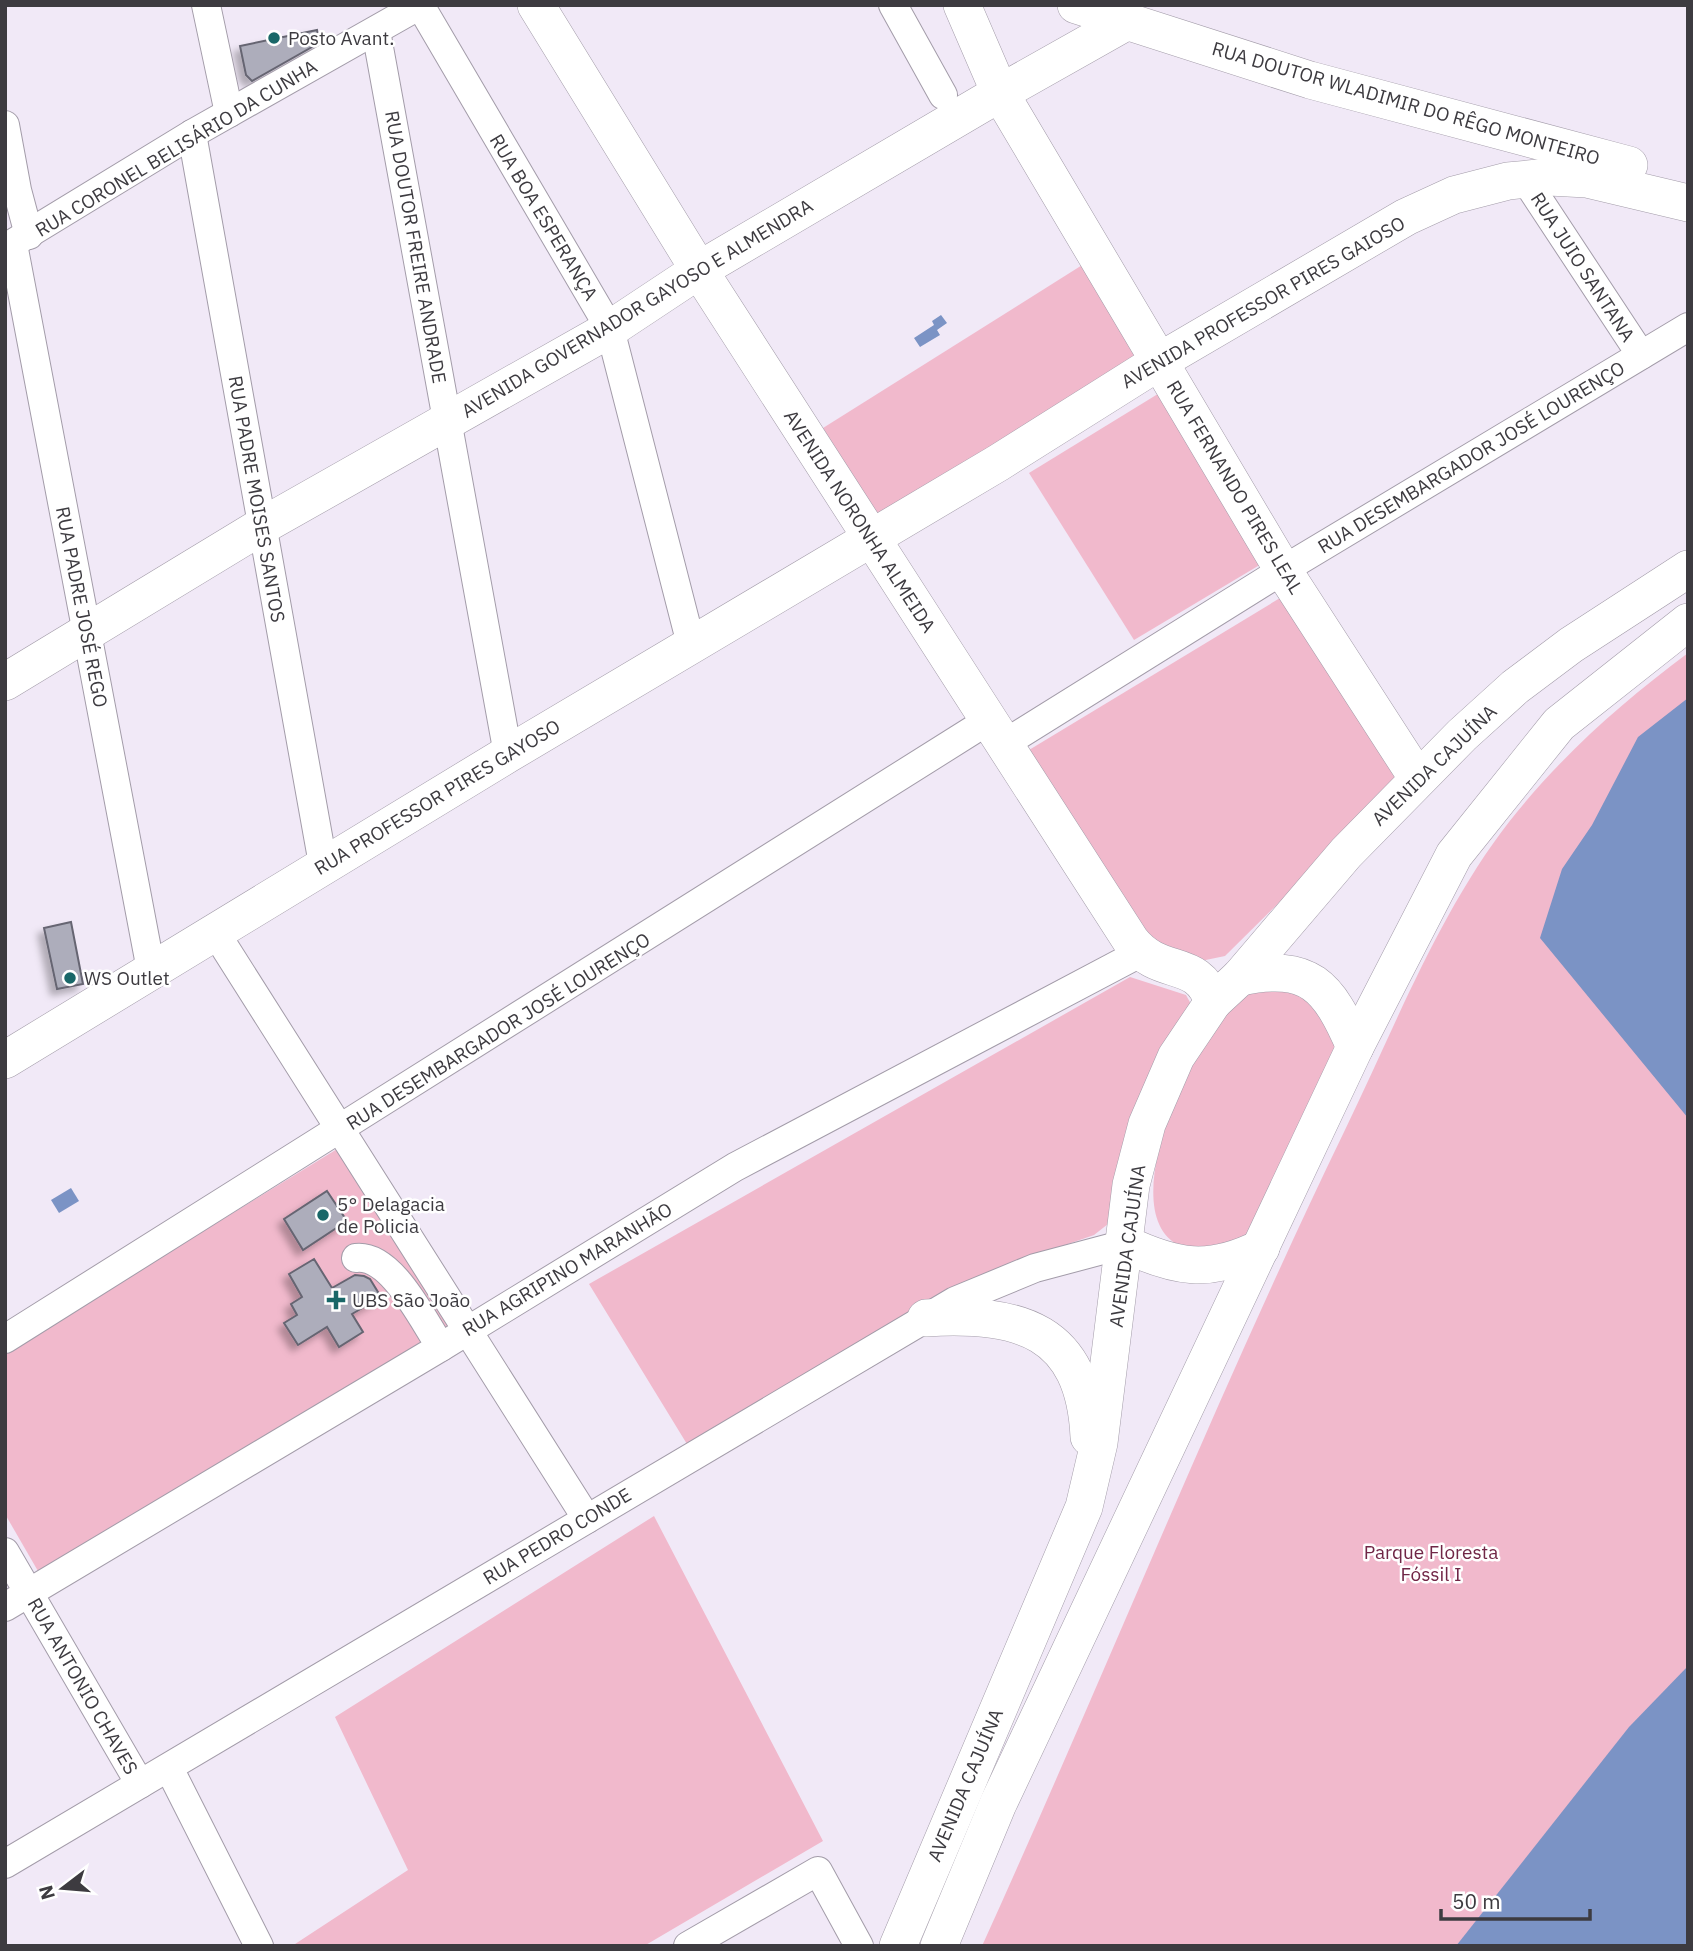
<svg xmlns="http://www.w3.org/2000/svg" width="1693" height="1951" font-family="'IBM Plex Sans',sans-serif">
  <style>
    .green { fill: #f1b9cc }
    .water { fill: #7b93c5 }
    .building { fill: #adadbb; stroke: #666572; stroke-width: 2; filter: url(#shadow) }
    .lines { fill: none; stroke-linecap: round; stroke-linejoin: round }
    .minor-casing { stroke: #a39ca9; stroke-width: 30 }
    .major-casing { stroke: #a39ca9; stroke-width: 38 }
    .minor { stroke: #fff; stroke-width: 28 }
    .major { stroke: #fff; stroke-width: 37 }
    .poi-dot { fill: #196768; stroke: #fff; stroke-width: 2.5 }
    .labels { text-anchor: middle; stroke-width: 5; stroke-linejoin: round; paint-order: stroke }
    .poi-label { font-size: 19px; fill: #3d3b40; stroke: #fff; text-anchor: start }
    .street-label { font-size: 19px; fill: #3d3b40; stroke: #fff }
    .park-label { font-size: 19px; fill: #702646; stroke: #fff }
  </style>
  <defs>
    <filter id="shadow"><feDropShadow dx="-6" dy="6" stdDeviation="3.5" flood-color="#0004"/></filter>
  </defs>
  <rect width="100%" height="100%" fill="#f1e9f7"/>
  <g class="green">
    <polygon points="1087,262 1144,354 878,517 823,428"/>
    <polygon points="1166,389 1268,560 1134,640 1029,473"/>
    <polygon points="1290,592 1401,782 1225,956 1196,962 1157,954 1029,750"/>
    <path d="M1688,653V1687L1462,1946H982C1105,1675 1215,1399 1344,1132C1394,1029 1439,912 1509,822C1561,756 1621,703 1688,653Z"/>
    <polygon points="1130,977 1186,995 1192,1006 1122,1213 1094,1235 1022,1260 690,1449 589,1284"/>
    <path d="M1302,989L1341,1046L1239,1250C1225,1249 1192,1251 1180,1246C1121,1218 1175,1090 1197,1052C1210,1029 1231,1009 1250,991Z"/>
    <polygon points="342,1146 455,1331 42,1578 5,1514 5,1353"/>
    <polygon points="654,1516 823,1841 644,1946 292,1946 408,1870 335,1717"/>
  </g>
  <g class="water">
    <polygon points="941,315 947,323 937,330 940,335 920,347 914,338 934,325 932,321"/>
    <polygon points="1688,698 1688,1118 1540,938 1562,869 1592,825 1638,737"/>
    <polygon points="71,1188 79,1201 59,1213 51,1200"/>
    <polygon points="1688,1666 1688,1946 1456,1946 1629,1727"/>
  </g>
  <g class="building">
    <polygon points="317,30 319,43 252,81 246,75 240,46"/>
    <polygon points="71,922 83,984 57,989 44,928"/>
    <polygon points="327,1191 347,1221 303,1250 284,1219"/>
    <polygon points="314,1259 332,1288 355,1275 364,1276 370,1279 381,1297 352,1314 363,1332 339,1347 327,1327 298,1345 284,1323 297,1315 291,1304 302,1297 289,1274"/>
  </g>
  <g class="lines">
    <defs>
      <g id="minor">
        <polyline points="206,5 229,113"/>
        <polyline points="420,5 610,329 691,644"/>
        <polyline points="893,5 943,95"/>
        <polyline points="376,31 508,754"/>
        <polyline points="5,125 17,190 29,235"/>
        <polyline points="192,134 323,864"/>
        <polyline points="1525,179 1641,355"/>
        <polyline points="13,244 151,970"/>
        <polyline points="5,248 192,134 420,5"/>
        <polyline points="1004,744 1283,570 1688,327"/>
        <polyline points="215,932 587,1519"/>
        <path d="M356,1258C392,1254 423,1321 441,1347"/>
        <polyline points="5,1339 989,720"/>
        <polyline points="5,1552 140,1784"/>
        <polyline points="5,1607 441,1347 735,1167 1140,953"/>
        <polyline points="169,1768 259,1946"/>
        <polyline points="5,1864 955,1301 1035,1268 1125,1244"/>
        <polyline points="688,1946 818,1871 859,1946"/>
      </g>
      <g id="major">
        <path d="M536,5L699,270L1131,941C1161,979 1198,956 1213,1002"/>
        <polyline points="962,5 1000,93 1283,570 1418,779"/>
        <polyline points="1076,5 1310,80 1629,165"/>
        <polyline points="5,682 262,526 610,329 699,270 1000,93 1126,22"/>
        <path d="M1240,977C1310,963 1328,985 1355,1047"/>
        <polyline points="5,1060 508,754 998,463 1160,361 1406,217 1454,195 1508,181 1549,177 1587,179 1688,203"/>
        <path d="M1125,1244C1176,1268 1209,1274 1261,1248"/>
        <path d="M926,1318C1020,1312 1084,1330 1089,1437"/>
        <polyline points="898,1946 1084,1507 1099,1443 1131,1185 1147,1124 1176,1057 1213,1002 1240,977 1346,853 1462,735 1515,687 1571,645 1688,569"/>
        <polyline points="939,1946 998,1804 1355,1047 1454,855 1559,724 1688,622"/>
      </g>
    </defs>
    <use href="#minor" class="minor-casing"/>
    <use href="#major" class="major-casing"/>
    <use href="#minor" class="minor"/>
    <use href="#major" class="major"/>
  </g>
  <g class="poi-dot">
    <circle cx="274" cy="38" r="7"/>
    <circle cx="70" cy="978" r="7"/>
    <circle cx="323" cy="1215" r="7"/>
    <path d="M332.5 1289.5h7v7h7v7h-7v7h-7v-7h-7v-7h7z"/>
  </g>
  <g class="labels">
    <g class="poi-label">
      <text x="288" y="45">Posto Avant.</text>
      <text x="84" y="985">WS Outlet</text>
      <text x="337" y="1211">5° Delagacia<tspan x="337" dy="22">de Policia</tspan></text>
      <text x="352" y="1307">UBS São João</text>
    </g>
    <g class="street-label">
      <text transform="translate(1406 103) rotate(16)" y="7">RUA DOUTOR WLADIMIR DO RÊGO MONTEIRO</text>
      <text transform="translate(176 148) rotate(-31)" y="7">RUA CORONEL BELISÁRIO DA CUNHA</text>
      <text transform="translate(544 217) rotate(59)" y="7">RUA BOA ESPERANÇA</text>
      <text transform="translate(416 247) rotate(80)" y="7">RUA DOUTOR FREIRE ANDRADE</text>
      <text transform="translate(1583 267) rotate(57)" y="7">RUA JUIO SANTANA</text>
      <text transform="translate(1263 302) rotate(-30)" y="7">AVENIDA PROFESSOR PIRES GAIOSO</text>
      <text transform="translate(637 308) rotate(-31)" y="7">AVENIDA GOVERNADOR GAYOSO E ALMENDRA</text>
      <text transform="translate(1471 457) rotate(-31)" y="7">RUA DESEMBARGADOR JOSÉ LOURENÇO</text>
      <text transform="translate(1235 487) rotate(59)" y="7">RUA FERNANDO PIRES LEAL</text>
      <text transform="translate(257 499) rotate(80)" y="7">RUA PADRE MOISES SANTOS</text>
      <text transform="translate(860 521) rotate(57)" y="7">AVENIDA NORONHA ALMEIDA</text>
      <text transform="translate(82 607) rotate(79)" y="7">RUA PADRE JOSÉ REGO</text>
      <text transform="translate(1434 765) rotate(-44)" y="7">AVENIDA CAJUÍNA</text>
      <text transform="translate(437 797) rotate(-31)" y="7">RUA PROFESSOR PIRES GAYOSO</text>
      <text transform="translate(498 1031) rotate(-32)" y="7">RUA DESEMBARGADOR JOSÉ LOURENÇO</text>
      <text transform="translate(1127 1246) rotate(-82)" y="7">AVENIDA CAJUÍNA</text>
      <text transform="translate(567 1269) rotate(-31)" y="7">RUA AGRIPINO MARANHÃO</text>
      <text transform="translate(557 1536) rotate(-31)" y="7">RUA PEDRO CONDE</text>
      <text transform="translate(83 1686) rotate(60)" y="7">RUA ANTONIO CHAVES</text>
      <text transform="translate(965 1785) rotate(-67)" y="7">AVENIDA CAJUÍNA</text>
    </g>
    <g class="park-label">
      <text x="1431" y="1559">Parque Floresta<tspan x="1431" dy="22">Fóssil I</tspan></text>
    </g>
  </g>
  <rect width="1693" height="1951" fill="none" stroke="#3d3b40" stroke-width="14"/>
  <g transform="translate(63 1888) rotate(254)" stroke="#ffffff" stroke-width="5" paint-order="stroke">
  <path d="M0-5L12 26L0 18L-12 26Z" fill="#3d3b40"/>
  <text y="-10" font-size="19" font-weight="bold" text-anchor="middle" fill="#3d3b40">N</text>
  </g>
  <path d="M1441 1909v10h149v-10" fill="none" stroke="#3d3b40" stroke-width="3.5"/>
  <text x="1452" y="1909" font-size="21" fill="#3d3b40" stroke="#ffffff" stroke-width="5" paint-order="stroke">50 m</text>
</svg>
